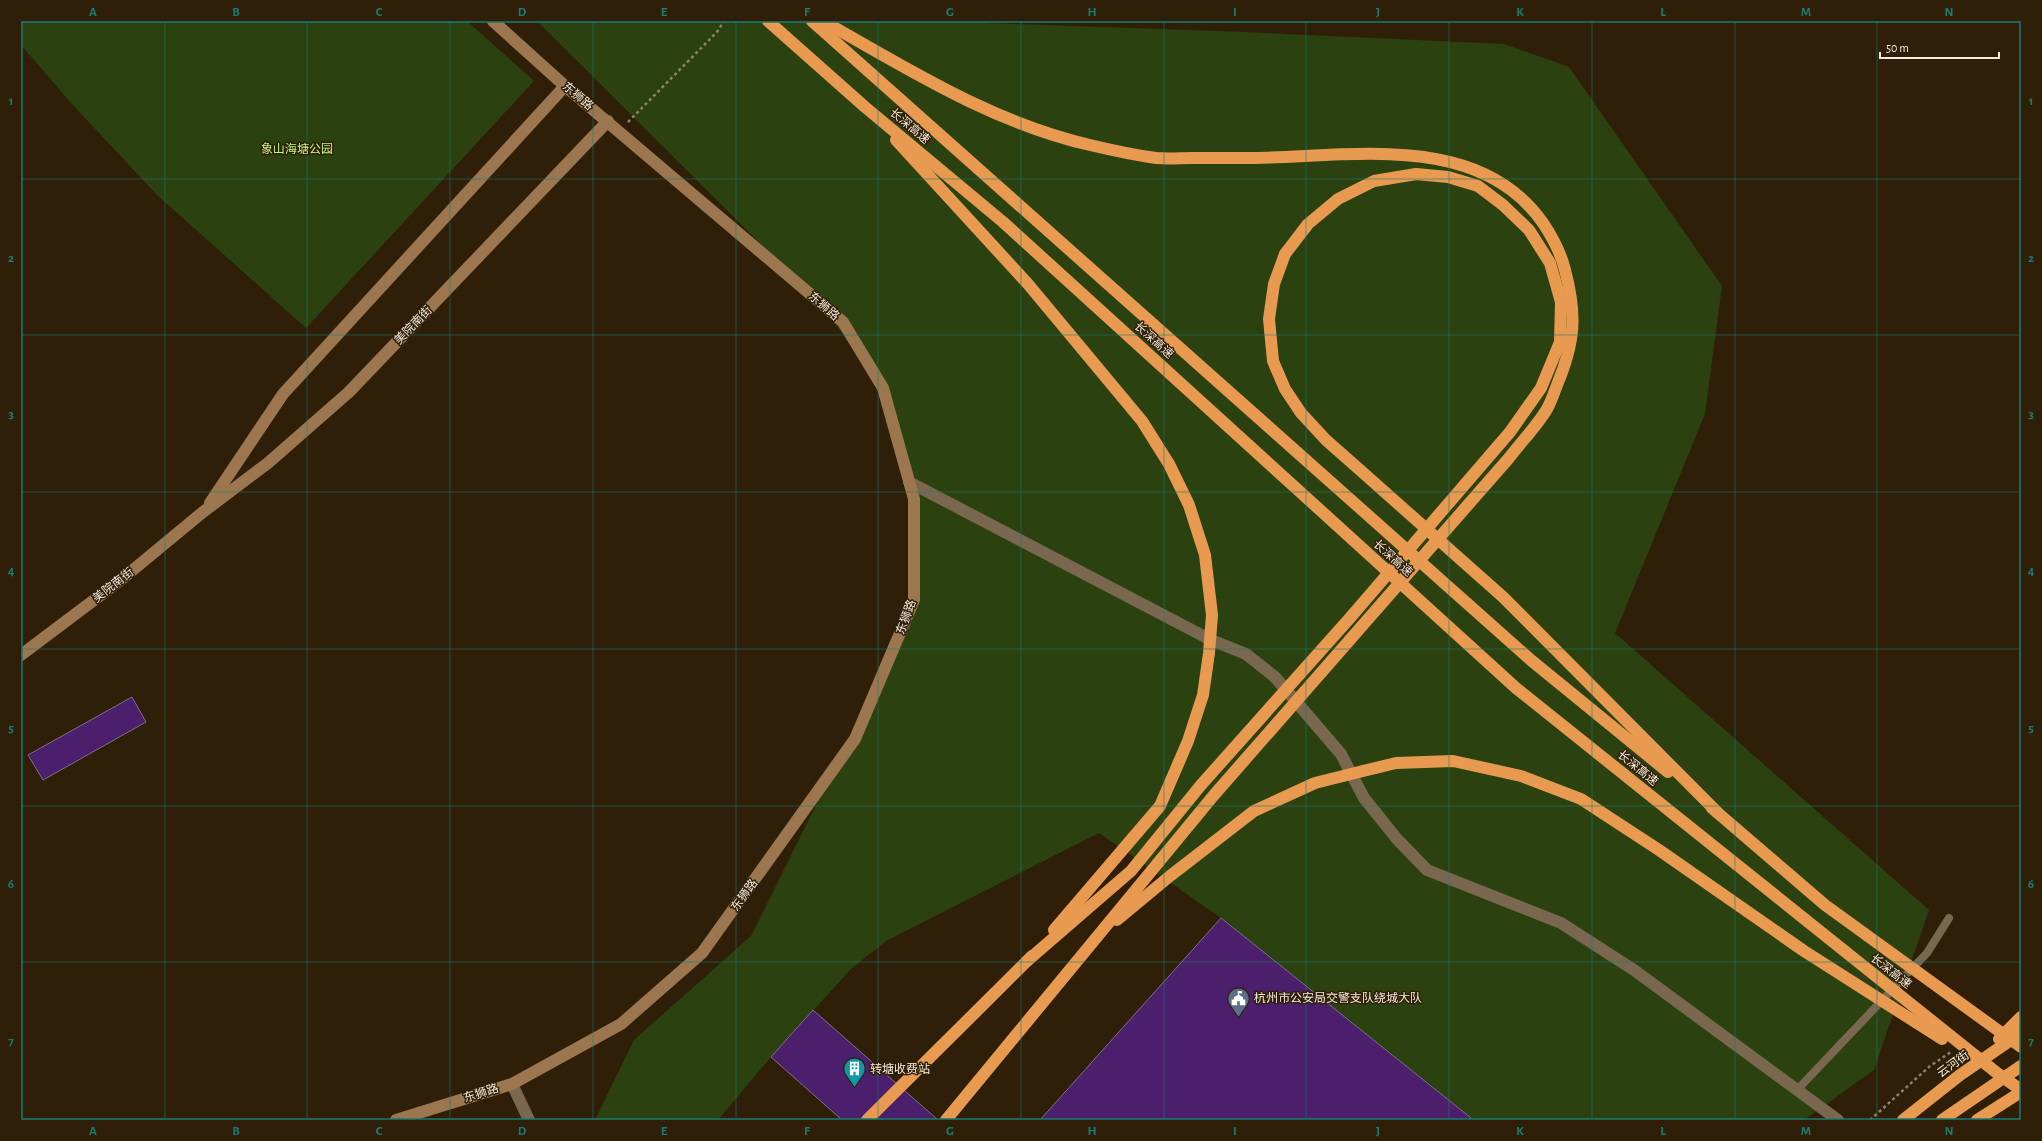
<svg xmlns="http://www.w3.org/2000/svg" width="2042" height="1141" font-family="'Alegreya Sans','Noto Sans SC',sans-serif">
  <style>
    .green { fill: #2c4110 }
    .building { fill: #4b1f6b; stroke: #7d708b }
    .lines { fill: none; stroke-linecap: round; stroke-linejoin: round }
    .path { stroke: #8f8270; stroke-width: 2.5; stroke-dasharray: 3 3; stroke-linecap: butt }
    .lane { stroke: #7a674f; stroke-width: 8 }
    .street { stroke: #7a674f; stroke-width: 12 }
    .secondary { stroke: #9b764f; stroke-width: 12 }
    .highway { stroke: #e79a50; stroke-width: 12 }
    .grid { fill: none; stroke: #1a7c74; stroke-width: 1; stroke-opacity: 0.55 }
    .labels { text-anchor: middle; stroke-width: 3; stroke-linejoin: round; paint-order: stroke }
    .street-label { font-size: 12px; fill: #f5ebdd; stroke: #2f1f08 }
    .park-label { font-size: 12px; fill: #bef57e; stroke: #2f1f08 }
    .poi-label { font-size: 12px; fill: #f5ebdd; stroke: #2f1f08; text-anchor: start }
    .neatline { fill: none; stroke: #1a7c74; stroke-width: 1.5 }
    .grid-label { font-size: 13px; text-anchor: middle; font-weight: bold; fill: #1a7c74 }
  </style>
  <rect width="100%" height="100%" fill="#2f1f08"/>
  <g class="green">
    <polygon points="21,21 467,21 534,81 306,328 157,195 71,103 21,45"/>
    <polygon points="537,21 984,21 986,23 1245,32 1504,44 1569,67 1722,286 1705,414 1615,633 1929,910 1874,1070 1804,1120 1477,1120 1471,1118 1221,918 1099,833 886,941 851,969 771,1057 718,1120 595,1120 634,1040 751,936 835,767 914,600 909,482 883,388 817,300"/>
  </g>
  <g class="building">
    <polygon points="132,697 146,722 43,780 28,755"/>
    <polygon points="1221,918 1471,1118 1469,1120 1040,1120"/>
    <polygon points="813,1010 938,1120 842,1120 771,1057"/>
  </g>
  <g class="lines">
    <g class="path">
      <polyline points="628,122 717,32 724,21"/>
      <polyline points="1870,1120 1930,1066 1951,1052"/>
    </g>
    <polyline class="lane" points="1797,1090 1927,953 1949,918"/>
    <g class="street">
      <polyline points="909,482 1211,640 1246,654 1275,677 1341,754 1364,798 1397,839 1427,870 1561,923 1634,970 1838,1120"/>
      <polyline points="512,1084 529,1120"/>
    </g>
    <g class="secondary">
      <polyline points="210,503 283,394 565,86"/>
      <polyline points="21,655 122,579 203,512 268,463 349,392 608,121"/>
      <polyline points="396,1120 512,1084 621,1024 702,953 855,739 914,600 914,499 883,388 843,322 565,86 493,21"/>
    </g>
    <g class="highway">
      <polyline points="768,21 865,107 1003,222 1516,688 1997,1073 2021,1090"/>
      <polyline points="812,21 1532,661 1668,772"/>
      <path d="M823,21C908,69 993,123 1090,145C1111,150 1134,155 1156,158C1168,159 1180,158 1192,158C1213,158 1233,158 1254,158C1350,157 1479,131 1543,223C1553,238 1561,253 1565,270C1577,315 1575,342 1557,385C1554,393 1551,402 1547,409C1537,426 1521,442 1509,458L1214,795L946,1120"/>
      <polyline points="896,140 1028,284 1142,421 1169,464 1189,505 1205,555 1212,615 1209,653 1203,695 1188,741 1160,806 1054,930"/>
      <polyline points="1712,808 1825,905 2021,1047"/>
      <polyline points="1117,920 1170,876 1254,811 1315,783 1359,772 1396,763 1453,761 1521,776 1581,799 1659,850 1804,951 1942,1039"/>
      <polyline points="1027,961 1131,871 1201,785 1349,619 1510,432 1541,388 1560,342 1561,302 1550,263 1529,230 1503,205 1478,186 1448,177 1416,174 1374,181 1338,199 1308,224 1285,254 1274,284 1269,319 1273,361 1285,389 1301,413 1326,440 1360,470 1503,597 1718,813"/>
      <polyline points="1999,1039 2021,1017"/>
      <polyline points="867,1120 1032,956"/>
      <polyline points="1903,1120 1960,1075 2021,1033"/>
      <polyline points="1942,1120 2021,1066"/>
      <polyline points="1977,1120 2021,1092"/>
    </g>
  </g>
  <path class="grid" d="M165,21V1120M307,21V1120M450,21V1120M593,21V1120M736,21V1120M878,21V1120M1021,21V1120M1164,21V1120M1306,21V1120M1449,21V1120M1592,21V1120M1735,21V1120M1877,21V1120M21,179H2021M21,335H2021M21,492H2021M21,649H2021M21,806H2021M21,962H2021"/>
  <defs>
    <symbol id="civic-pin" viewBox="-11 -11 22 30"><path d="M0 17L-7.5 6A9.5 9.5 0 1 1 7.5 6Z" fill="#5c6f8a" stroke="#2f1f08"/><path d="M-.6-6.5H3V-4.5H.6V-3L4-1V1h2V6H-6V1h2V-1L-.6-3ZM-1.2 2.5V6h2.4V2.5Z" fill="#fff"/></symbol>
    <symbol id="building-pin" viewBox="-11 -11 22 30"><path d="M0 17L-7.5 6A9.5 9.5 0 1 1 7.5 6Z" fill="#0f9aa8" stroke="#2f1f08"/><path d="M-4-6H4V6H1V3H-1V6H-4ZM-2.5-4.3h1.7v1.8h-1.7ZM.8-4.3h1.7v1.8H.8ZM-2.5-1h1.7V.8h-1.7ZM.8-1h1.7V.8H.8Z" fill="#fff"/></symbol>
  </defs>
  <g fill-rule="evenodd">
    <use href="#civic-pin" x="1226" y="986" width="25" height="34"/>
    <use href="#building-pin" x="842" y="1056" width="25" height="34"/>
  </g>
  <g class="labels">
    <g class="street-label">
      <text transform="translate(578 96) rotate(40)" y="4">东狮路</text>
      <text transform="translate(910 126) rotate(40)" y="4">长深高速</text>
      <text transform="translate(824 306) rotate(41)" y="4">东狮路</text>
      <text transform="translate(413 325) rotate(-46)" y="4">美院南街</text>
      <text transform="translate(1154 340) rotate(42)" y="4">长深高速</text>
      <text transform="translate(1393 558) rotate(42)" y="4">长深高速</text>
      <text transform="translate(113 585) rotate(-38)" y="4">美院南街</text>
      <text transform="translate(906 617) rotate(-70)" y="4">东狮路</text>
      <text transform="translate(1638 768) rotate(39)" y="4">长深高速</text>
      <text transform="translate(744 895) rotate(-54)" y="4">东狮路</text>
      <text transform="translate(1891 971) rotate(38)" y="4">长深高速</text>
      <text transform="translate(1953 1064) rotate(-36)" y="4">云河街</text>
      <text transform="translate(481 1093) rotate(-18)" y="4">东狮路</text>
    </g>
    <g class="park-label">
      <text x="297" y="153">象山海塘公园</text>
    </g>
    <g class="poi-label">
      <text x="1254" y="1002">杭州市公安局交警支队绕城大队</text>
      <text x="870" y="1073">转塘收费站</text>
    </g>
  </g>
  <rect width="2042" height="1141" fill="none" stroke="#2f1f08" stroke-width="44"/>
  <path d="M1880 52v6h119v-6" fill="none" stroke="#f5ebdd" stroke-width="2"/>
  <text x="1886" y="52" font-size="12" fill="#f5ebdd" stroke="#2f1f08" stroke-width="3" paint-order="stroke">50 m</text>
  <rect x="22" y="22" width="1998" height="1097" class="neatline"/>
  <g class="grid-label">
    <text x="93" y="16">A</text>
    <text x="236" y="16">B</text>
    <text x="379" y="16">C</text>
    <text x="522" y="16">D</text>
    <text x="664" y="16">E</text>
    <text x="807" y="16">F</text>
    <text x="950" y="16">G</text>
    <text x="1092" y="16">H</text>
    <text x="1235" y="16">I</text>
    <text x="1378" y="16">J</text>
    <text x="1520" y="16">K</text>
    <text x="1663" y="16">L</text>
    <text x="1806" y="16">M</text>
    <text x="1949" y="16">N</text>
    <text x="11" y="105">1</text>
    <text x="2031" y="105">1</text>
    <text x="11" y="262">2</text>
    <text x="2031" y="262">2</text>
    <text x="11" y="418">3</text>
    <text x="2031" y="418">3</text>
    <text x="11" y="575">4</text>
    <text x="2031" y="575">4</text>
    <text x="11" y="732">5</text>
    <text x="2031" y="732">5</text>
    <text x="11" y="888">6</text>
    <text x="2031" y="888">6</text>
    <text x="11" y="1045">7</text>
    <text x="2031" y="1045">7</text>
    <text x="93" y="1135">A</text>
    <text x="236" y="1135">B</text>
    <text x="379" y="1135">C</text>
    <text x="522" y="1135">D</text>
    <text x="664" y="1135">E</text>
    <text x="807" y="1135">F</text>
    <text x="950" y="1135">G</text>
    <text x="1092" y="1135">H</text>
    <text x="1235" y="1135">I</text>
    <text x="1378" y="1135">J</text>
    <text x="1520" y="1135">K</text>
    <text x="1663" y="1135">L</text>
    <text x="1806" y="1135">M</text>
    <text x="1949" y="1135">N</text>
  </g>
</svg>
